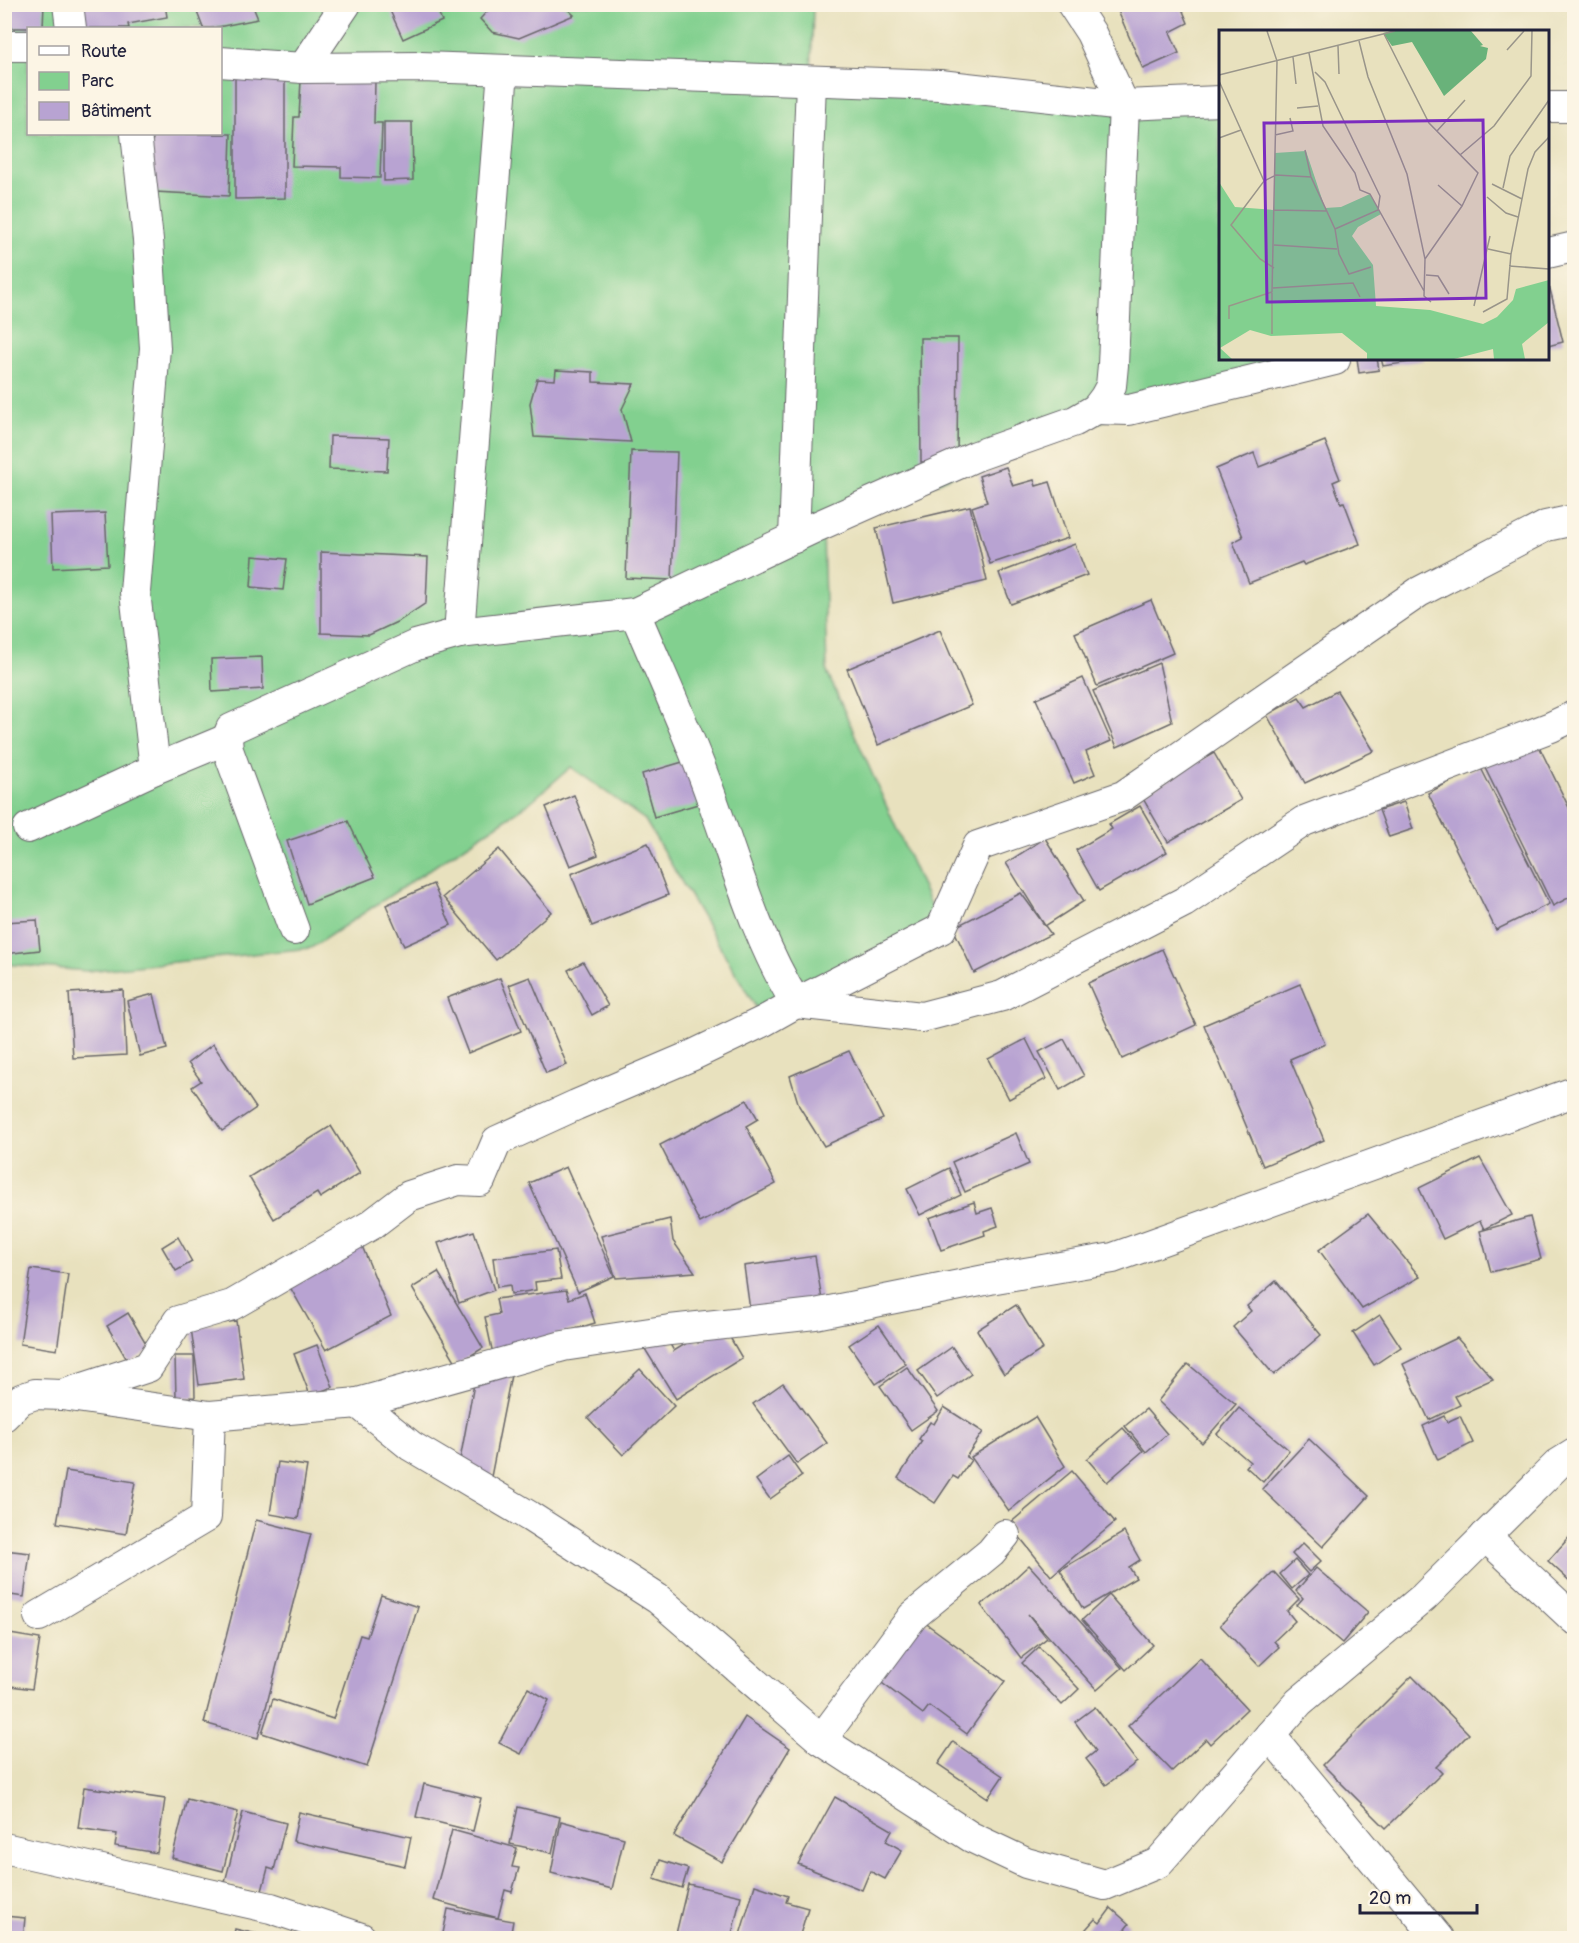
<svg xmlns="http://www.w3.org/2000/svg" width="1579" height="1943" font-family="Pangolin,sans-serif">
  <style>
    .green { fill: #82d08f; stroke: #527965; stroke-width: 1.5; fill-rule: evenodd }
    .building { fill: #b8a3d2 }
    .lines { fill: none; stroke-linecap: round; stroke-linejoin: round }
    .street-casing { stroke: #676569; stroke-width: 32 }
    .street { stroke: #fff; stroke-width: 30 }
    .inset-road { fill: none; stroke: #99958a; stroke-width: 1.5 }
    .view { fill: #7b2cbf; fill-opacity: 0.15; stroke: #7b2cbf; stroke-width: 3 }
    .inset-edge { fill: none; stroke: #22223b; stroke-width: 3 }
  </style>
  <rect width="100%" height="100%" fill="#fcf5e5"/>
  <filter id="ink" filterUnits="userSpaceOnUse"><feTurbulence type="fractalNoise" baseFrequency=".0167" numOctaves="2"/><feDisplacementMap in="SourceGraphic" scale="12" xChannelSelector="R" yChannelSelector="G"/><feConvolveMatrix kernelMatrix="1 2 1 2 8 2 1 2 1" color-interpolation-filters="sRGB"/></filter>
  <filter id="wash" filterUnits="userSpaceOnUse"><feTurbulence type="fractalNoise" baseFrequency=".008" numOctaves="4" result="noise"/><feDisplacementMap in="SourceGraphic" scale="24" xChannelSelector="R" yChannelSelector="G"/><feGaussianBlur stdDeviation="1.35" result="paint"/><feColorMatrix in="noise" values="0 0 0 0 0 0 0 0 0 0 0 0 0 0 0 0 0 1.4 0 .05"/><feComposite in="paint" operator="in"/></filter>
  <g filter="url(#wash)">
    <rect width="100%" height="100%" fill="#e8e1be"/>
    <path class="green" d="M4,5H813L811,81L1220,100V358L1329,359L1130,412L982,463L823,533L827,672L941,929L764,1021L645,820L571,767L527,805L311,948L87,971L5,964ZM28,28H220V134H28Z"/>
    <g id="blocks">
      <g class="building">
        <polygon points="4,4 44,4 43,28 4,28"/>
        <polygon points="76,4 165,4 167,17 128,24 129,28 80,28"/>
        <polygon points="194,4 252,4 258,19 213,28 203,28"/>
        <polygon points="387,4 435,4 442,21 403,39"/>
        <polygon points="494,4 562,4 574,15 519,38 492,32 480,19"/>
        <polygon points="1115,4 1180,4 1188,23 1170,32 1179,53 1143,69"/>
        <polygon points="235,75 285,75 285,198 235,199"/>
        <polygon points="301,80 375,82 374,123 382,123 380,178 341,177 341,167 292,166 294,117 299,117"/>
        <polygon points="384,122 412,122 413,180 384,181"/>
        <polygon points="154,134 231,134 229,196 155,192 150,150"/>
        <polygon points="1550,289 1563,342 1548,346 1548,290"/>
        <polygon points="920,338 958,338 957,462 921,462"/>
        <polygon points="1357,358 1377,358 1379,370 1359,373"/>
        <polygon points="1381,358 1423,358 1424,360 1383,366"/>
        <polygon points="556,370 593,372 593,382 634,384 622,409 631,442 534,437 530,403 537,379 555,380"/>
        <polygon points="330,436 389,438 387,471 329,469"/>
        <polygon points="1325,441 1340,479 1333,482 1341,503 1344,502 1360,544 1304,565 1302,562 1249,583 1233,542 1243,537 1216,469 1254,453 1259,467"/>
        <polygon points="631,451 677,452 672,580 626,578"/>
        <polygon points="1006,467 1013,486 1034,480 1036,486 1050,482 1068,538 990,564 972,507 987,502 979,476"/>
        <polygon points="970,506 987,581 893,603 876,528"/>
        <polygon points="105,513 108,565 53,568 51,515"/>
        <polygon points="1075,544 1087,575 1011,604 999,573"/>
        <polygon points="321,552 428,557 426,603 399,621 369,635 321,633"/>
        <polygon points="253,556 287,559 283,590 251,587"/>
        <polygon points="1151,600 1173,653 1097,686 1075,633"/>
        <polygon points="940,630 972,705 878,745 847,669"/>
        <polygon points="262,657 263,689 212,692 211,659"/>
        <polygon points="1159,663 1172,722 1117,747 1093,691"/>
        <polygon points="1083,678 1111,741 1086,752 1095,774 1074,783 1036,699"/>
        <polygon points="1337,691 1374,751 1305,783 1267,715 1299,697 1306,707"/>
        <polygon points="1536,740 1574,818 1574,895 1553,906 1484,766"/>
        <polygon points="1214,753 1241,800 1168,842 1141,795"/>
        <polygon points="686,761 698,804 654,817 642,774"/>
        <polygon points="1480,766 1549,904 1496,930 1428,793"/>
        <polygon points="574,795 598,855 570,866 546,807"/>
        <polygon points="1404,802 1413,829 1389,837 1379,810"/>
        <polygon points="1140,806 1167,852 1099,891 1076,850 1112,829 1109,824"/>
        <polygon points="348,821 375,877 307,904 287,841"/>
        <polygon points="1045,838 1084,901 1045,926 1006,863"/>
        <polygon points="648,843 668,895 592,926 571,874"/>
        <polygon points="499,849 551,912 496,960 443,897"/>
        <polygon points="433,884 451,925 404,946 386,905"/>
        <polygon points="1021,893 1051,934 974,973 953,928"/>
        <polygon points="37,920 40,950 4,954 4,922"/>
        <polygon points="1162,949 1196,1025 1122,1059 1088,983"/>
        <polygon points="583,962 608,1006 592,1015 568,970"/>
        <polygon points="530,977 567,1065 546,1073 509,985"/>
        <polygon points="500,978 521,1031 468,1053 447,998"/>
        <polygon points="1300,984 1325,1044 1290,1059 1324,1140 1263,1166 1204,1025"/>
        <polygon points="123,990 126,1055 73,1058 69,993"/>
        <polygon points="154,994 167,1049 140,1056 127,1001"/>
        <polygon points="1026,1039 1046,1079 1009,1099 988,1059"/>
        <polygon points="1064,1039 1084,1076 1060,1090 1039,1052"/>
        <polygon points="213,1044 256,1108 222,1131 192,1087 201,1081 188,1063"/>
        <polygon points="849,1051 883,1119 824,1146 799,1106 790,1076"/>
        <polygon points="747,1100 758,1119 746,1126 776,1184 700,1223 660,1145"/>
        <polygon points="331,1126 360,1173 320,1198 317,1193 274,1219 249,1177"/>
        <polygon points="1016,1133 1029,1164 965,1192 952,1162"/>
        <polygon points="1480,1158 1512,1215 1484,1229 1480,1221 1443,1239 1419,1188"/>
        <polygon points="566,1167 614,1276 578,1292 529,1183"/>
        <polygon points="949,1168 961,1195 920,1215 907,1189"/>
        <polygon points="974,1202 977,1213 992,1208 998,1226 984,1231 985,1235 941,1250 929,1218"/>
        <polygon points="1368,1214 1420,1277 1362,1309 1319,1250"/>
        <polygon points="1530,1217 1541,1259 1491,1272 1480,1231"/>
        <polygon points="670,1219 673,1241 695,1272 616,1278 601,1236"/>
        <polygon points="474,1231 494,1290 459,1303 438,1243"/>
        <polygon points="178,1237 192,1262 176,1271 162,1247"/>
        <polygon points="362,1246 391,1316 326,1350 290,1287"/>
        <polygon points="556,1250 561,1279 535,1282 536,1290 511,1294 510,1285 497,1287 493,1258"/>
        <polygon points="815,1256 822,1300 750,1310 744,1266"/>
        <polygon points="31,1269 68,1274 57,1350 20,1344"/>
        <polygon points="438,1272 483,1348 457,1364 412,1288"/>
        <polygon points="1276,1281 1321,1335 1274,1375 1233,1327 1251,1311 1247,1306"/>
        <polygon points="566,1290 569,1299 585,1293 595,1323 493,1354 485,1317 499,1314 496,1299"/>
        <polygon points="1016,1305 1043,1349 1004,1374 977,1330"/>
        <polygon points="128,1313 150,1350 129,1363 107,1326"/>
        <polygon points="1380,1315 1401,1347 1374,1365 1353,1333"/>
        <polygon points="236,1321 244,1379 199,1385 191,1328"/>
        <polygon points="879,1325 906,1364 876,1384 849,1345"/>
        <polygon points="724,1327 742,1358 676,1399 645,1349 665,1336 674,1351 695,1338 698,1343"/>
        <polygon points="1457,1338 1493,1379 1455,1396 1460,1405 1429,1420 1403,1364"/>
        <polygon points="317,1345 333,1387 310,1395 294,1354"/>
        <polygon points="952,1347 971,1374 937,1398 918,1371"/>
        <polygon points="175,1356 194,1356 195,1397 176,1398"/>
        <polygon points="1188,1364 1236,1404 1202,1443 1158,1401"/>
        <polygon points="513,1365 491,1477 458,1471 476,1373"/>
        <polygon points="907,1367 938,1411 911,1430 880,1386"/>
        <polygon points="640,1369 674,1406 623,1455 588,1418"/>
        <polygon points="783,1383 827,1443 797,1464 753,1404"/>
        <polygon points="944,1407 983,1432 966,1457 971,1460 958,1479 953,1476 935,1503 898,1478 922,1441 919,1439 930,1422 934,1424"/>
        <polygon points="1239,1408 1289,1450 1263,1482 1246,1467 1250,1462 1217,1434"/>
        <polygon points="1146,1409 1167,1434 1146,1452 1125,1426"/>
        <polygon points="1444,1416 1447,1422 1460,1416 1473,1443 1438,1460 1423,1426"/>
        <polygon points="1035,1417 1065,1466 1009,1511 971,1457"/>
        <polygon points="1123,1428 1143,1451 1107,1482 1087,1459"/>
        <polygon points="1309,1439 1369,1496 1323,1547 1262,1489"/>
        <polygon points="788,1456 802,1476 770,1499 756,1480"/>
        <polygon points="278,1462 307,1466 298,1519 270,1514"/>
        <polygon points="66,1471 135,1482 126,1534 57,1523"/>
        <polygon points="1072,1471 1115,1522 1051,1576 1009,1524"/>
        <polygon points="256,1520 311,1534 258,1738 204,1723"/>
        <polygon points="1124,1532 1140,1560 1129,1567 1136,1578 1083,1609 1060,1570"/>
        <polygon points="1574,1532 1574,1585 1548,1561"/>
        <polygon points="1303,1543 1321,1561 1309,1572 1292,1554"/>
        <polygon points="4,1550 30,1553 24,1597 4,1594"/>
        <polygon points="1295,1560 1308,1575 1292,1589 1280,1574"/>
        <polygon points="1029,1565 1122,1668 1097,1690 1028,1614 1047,1638 1021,1658 981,1605 1004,1588"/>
        <polygon points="1316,1568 1368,1612 1342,1643 1297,1605 1303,1598 1296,1591"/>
        <polygon points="1274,1572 1299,1599 1287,1611 1295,1621 1274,1641 1279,1647 1259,1666 1220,1625"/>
        <polygon points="381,1595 418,1607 367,1767 262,1733 273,1699 333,1719 360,1635 367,1637"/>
        <polygon points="1109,1595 1153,1645 1126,1670 1082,1620"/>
        <polygon points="917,1617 1005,1681 967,1734 929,1706 923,1714 874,1677"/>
        <polygon points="4,1633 40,1639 32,1689 4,1685"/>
        <polygon points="1039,1647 1079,1689 1062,1705 1022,1663"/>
        <polygon points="1200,1658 1247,1709 1210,1744 1206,1739 1172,1771 1128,1726"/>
        <polygon points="1412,1676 1469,1734 1436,1767 1442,1773 1386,1828 1323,1765"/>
        <polygon points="528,1688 549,1700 521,1754 499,1743"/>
        <polygon points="1095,1707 1137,1762 1106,1785 1086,1759 1096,1751 1075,1722"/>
        <polygon points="745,1717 790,1748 722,1862 674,1836"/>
        <polygon points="953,1742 1003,1776 988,1798 938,1764"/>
        <polygon points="424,1784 481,1798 473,1831 416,1817"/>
        <polygon points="84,1787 165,1799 157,1853 115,1846 117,1834 78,1828"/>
        <polygon points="835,1797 892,1830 886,1841 902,1850 885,1879 870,1871 862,1890 798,1864"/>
        <polygon points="187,1799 238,1812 223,1871 172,1858"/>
        <polygon points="518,1807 560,1817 552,1853 510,1844"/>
        <polygon points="243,1812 286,1823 274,1870 268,1868 262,1891 225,1882"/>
        <polygon points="299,1812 411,1837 405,1866 293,1841"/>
        <polygon points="561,1821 624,1838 612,1889 551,1873"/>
        <polygon points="452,1830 517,1848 512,1867 519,1868 512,1892 505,1890 498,1918 433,1900"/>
        <polygon points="660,1860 688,1869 682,1888 654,1879"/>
        <polygon points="688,1884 741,1896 731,1938 675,1938"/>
        <polygon points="755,1885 788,1896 786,1902 808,1908 799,1938 739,1938"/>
        <polygon points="1111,1908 1129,1924 1118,1938 1078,1938 1095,1919 1100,1923"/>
        <polygon points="448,1909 513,1921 510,1938 442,1938"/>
        <polygon points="4,1916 25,1918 23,1938 4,1938"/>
        <polygon points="235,1929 276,1938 233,1938"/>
      </g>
    </g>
  </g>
  <g filter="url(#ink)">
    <use href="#blocks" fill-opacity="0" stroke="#676569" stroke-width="1.5"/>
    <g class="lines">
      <defs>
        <g id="street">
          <polyline points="68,4 71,28"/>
          <polyline points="4,46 28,46"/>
          <polyline points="220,62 303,68 421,67 940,85 1124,105 1220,101"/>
          <polyline points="303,68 346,4"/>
          <polyline points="1548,107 1574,107"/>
          <polyline points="1548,253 1574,247"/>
          <polyline points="1096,409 1129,410 1335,360"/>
          <polyline points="794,538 811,82"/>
          <path d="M635,613C661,675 690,736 712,799C737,868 757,940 796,1003L922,1017L1002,996L1184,902L1304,821L1551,727L1574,716"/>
          <polyline points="459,633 503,70"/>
          <polyline points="155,769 227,739"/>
          <polyline points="28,828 155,769 135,592 155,348 148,240 136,134"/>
          <polyline points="294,930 228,750 227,739 231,729 416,645 459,633 635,613 818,526 976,456 1075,421 1096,409 1105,397 1111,386 1113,365 1124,105 1091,33 1072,4"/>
          <polyline points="62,1395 148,1367 178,1321 232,1305 371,1225 409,1196 458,1180 480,1181 497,1141 576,1105 691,1056 764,1021 796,1003 941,929 978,846 1123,796 1419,592 1546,526 1574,520"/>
          <polyline points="358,1403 411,1446 529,1516 658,1599 821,1740 971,1837 1026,1863 1105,1885 1158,1863 1299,1702 1424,1597 1558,1464 1574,1454"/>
          <polyline points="4,1416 21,1399 35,1394 62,1395 210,1416 358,1403 563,1346 670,1330 815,1314 990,1279 1113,1258 1574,1092"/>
          <polyline points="1485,1536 1574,1619"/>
          <polyline points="39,1616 206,1517 210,1416"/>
          <polyline points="1270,1735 1438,1938"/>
          <polyline points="821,1740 913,1616 991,1552 1005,1535"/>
          <polyline points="4,1848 271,1908 361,1938"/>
        </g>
      </defs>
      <use href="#street" class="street-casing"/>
      <use href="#street" class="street"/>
    </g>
  </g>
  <g transform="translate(1219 30)">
    <rect width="330" height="330" fill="#e8e1be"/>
    <path d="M87,121L106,178L122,177L151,164L162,184L139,197L133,206L154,235L157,276L211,280L264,294L278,287L294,270L297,259L330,250V292L303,314L306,329H275L274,319L235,329H148V323L123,303L52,306L31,300L1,318L13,329H0V152L16,177L55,180L56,123Z" fill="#82d08f"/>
    <path d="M173,1H252L264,15L261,16L269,18L267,29L225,66L193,12L173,16L164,3Z" fill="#69b27a"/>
    <path class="inset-road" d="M165,4L210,93L259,143L243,176L206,229M140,11L149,47L188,144L206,229L205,266L212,272M119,16L120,44M288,20L305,1M90,23L104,96L136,143L141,160L151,164L205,261M74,27L77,54M96,42L106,52L161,166L159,180L116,199M0,45L176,1M0,51L45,151M78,78L99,76M218,101L246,70M56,105L74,101L71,88M0,108L22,100M86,120L92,147M241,125L275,96L312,46L313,1M273,154L303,169M219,155L243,176M284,158L291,126L330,70M268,167L287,183L299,187M55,180L107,181M55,215L118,219M269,219L292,224M290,236L330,239M55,238L41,229L12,195L45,151L57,145L92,147L116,199L120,224L130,244L152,237M207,245L219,246L230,264M54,258L134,253L141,267M53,263V304M255,276L271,206M264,282L288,269L292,224L309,139L316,122L330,107M10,289V276L53,262L58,31L48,1"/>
    <path class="view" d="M264,90L267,268L48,272L45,93Z"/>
    <rect width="330" height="330" class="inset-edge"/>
  </g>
  <rect width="1579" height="1943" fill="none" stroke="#fcf5e5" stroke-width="24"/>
  <rect x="27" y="27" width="195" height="108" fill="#fcf5e5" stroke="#a5a1a1" stroke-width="1.5"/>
  <rect x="39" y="46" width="30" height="9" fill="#ffffff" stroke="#a5a1a1" stroke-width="1.5"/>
  <text x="81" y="57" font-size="18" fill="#22223b">Route</text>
  <rect x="39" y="72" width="30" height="18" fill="#82d08f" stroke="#a5a1a1" stroke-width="1.5"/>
  <text x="81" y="87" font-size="18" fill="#22223b">Parc</text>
  <rect x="39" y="102" width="30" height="18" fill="#b8a3d2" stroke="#a5a1a1" stroke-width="1.5"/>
  <text x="81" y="117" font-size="18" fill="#22223b">Bâtiment</text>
  <path d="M1360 1904v9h117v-9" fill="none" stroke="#22223b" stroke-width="3"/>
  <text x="1369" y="1904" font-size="18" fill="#22223b" stroke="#fcf5e5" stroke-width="4.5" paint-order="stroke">20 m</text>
</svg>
